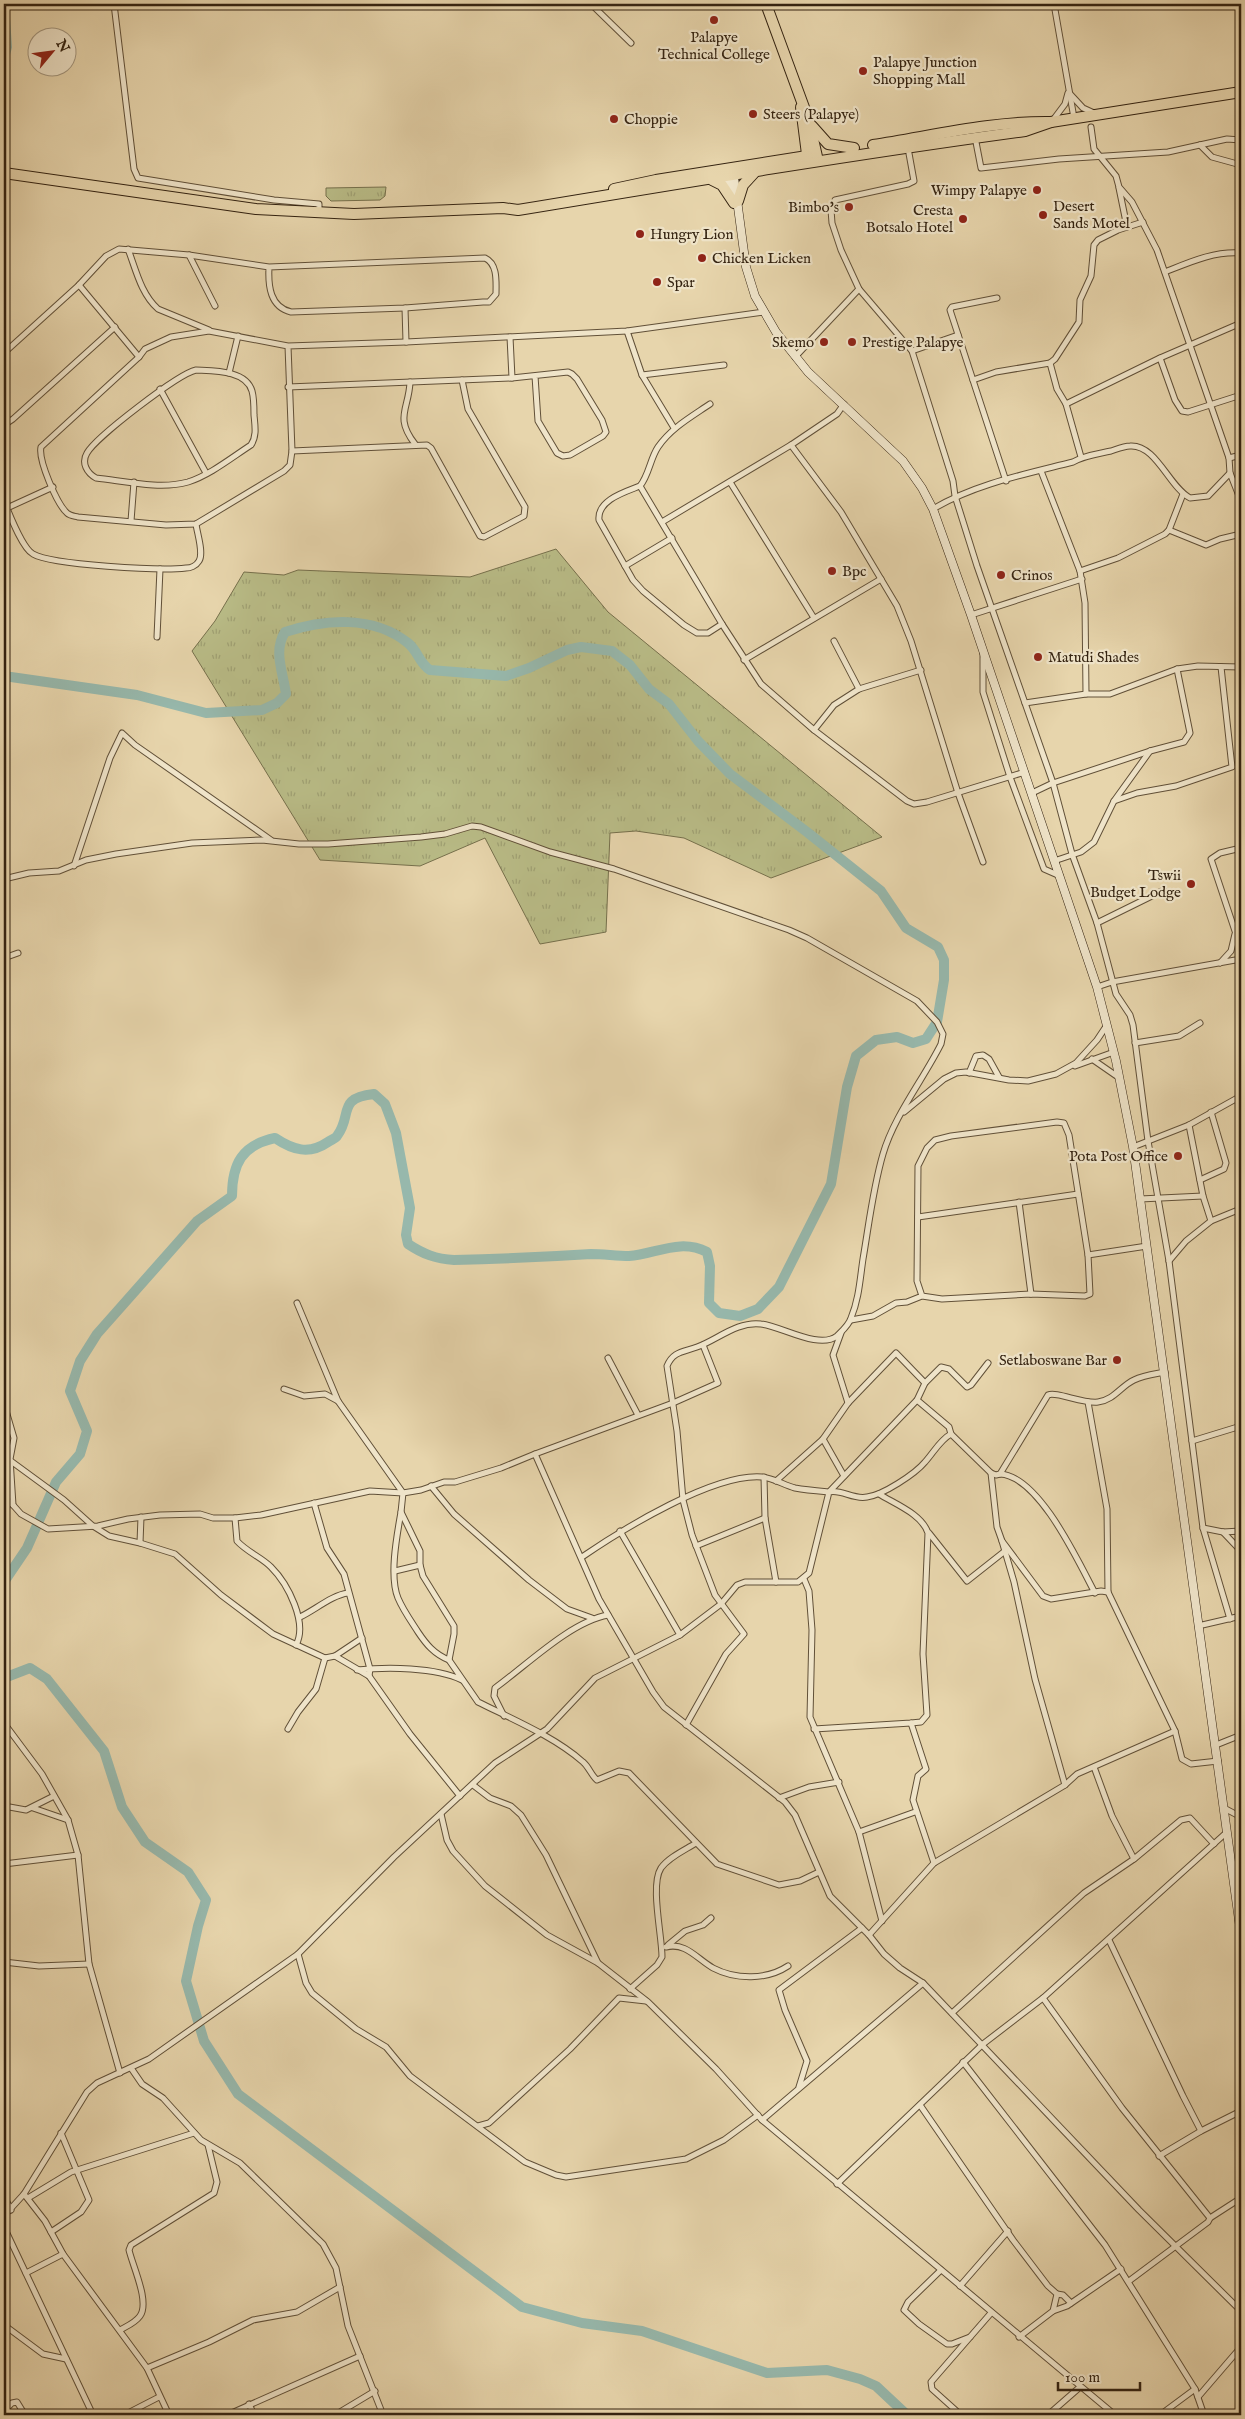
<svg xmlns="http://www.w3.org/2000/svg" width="1245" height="2419" font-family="'IM FELL English',serif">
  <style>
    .grass { fill: url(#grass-tufts); stroke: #76704c }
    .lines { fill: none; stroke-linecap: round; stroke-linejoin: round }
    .river { stroke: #97b8ac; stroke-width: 10 }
    .street-casing { stroke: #615038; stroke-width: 7 }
    .secondary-casing { stroke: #342311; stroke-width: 9 }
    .highway-casing { stroke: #342311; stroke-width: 12 }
    .street { stroke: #efe4c9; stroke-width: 5 }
    .secondary { stroke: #efe4c9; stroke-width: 8 }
    .highway { stroke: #e7d5ac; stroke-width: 10 }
    .rail { stroke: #342311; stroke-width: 2; stroke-dasharray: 9 9; stroke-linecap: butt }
    .poi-dot { fill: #8f2418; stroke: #efe4c9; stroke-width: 2 }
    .labels { text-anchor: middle; stroke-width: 4.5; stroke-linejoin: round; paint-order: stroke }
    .poi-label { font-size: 15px; fill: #342311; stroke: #efe4c9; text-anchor: start }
  </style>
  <defs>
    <pattern id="grass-tufts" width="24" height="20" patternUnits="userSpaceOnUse" patternTransform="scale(1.25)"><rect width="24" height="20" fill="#b9bc87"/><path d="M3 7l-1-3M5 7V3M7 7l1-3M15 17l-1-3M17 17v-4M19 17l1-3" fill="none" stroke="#a0a174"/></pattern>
  </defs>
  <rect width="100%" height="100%" fill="#e7d5ac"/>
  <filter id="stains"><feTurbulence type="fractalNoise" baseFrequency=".004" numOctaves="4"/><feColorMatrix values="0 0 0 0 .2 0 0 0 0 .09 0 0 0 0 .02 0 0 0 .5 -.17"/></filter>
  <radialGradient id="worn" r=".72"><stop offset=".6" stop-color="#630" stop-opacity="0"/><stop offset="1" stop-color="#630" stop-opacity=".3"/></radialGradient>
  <g class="grass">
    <polygon points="386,187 385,196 380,200 331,201 326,196 326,188"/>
    <polygon points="556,549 608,612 882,837 771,878 684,838 636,831 610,833 606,932 540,944 485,838 420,866 320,860 192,651 215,621 244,572 284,575 298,570 470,577"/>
  </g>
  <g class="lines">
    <g class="river">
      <polyline points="4,58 7,47 4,4"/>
      <path d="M4,676L137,695L206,713L262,710L277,703L286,694C283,672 273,651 285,632C325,619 373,615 408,643C418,651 419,663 430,670L506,676L529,668L567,650L581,647L612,651L630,665L649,689L669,704L698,741L730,774L807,832L881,891L906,928L938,947L944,960V980L937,1022L926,1039L913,1043L897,1037L876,1040L856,1056L847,1087L831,1184L779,1287L758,1309L740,1316L719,1313L709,1303L710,1266L707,1252C680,1238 656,1254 629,1256C616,1256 604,1254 591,1254C545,1257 500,1259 454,1260C436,1259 423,1254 408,1244L406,1235L410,1208L396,1133L385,1104L374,1094C336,1098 353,1115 337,1136C336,1138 331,1140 328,1142C309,1155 293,1150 275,1138C242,1145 232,1164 232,1196L197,1221L97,1334L80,1361L70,1391L87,1431L80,1454L56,1482L27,1548L4,1582"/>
      <polyline points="4,1678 30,1668 47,1679 104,1751 122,1807 145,1842 188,1872 206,1900 198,1926 186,1981 204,2041 238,2094 522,2307 582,2323 642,2331 767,2373 827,2370 860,2379 876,2386 907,2415"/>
    </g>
    <defs>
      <g id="street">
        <polyline points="114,4 134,169 138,178 274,200 319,204 319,212"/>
        <polyline points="591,4 631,43"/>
        <polyline points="1054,4 1074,118"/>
        <polyline points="1070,94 1083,108 1094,113"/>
        <polyline points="1053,120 1065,104 1068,93"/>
        <polyline points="1091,127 1094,149 1116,176 1119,187 1132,202 1157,250 1229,458 1230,473 1241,501"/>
        <polyline points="975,137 981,168 1059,159 1168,152 1227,139 1241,140"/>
        <polyline points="1200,145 1212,157 1241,165"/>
        <polyline points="908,148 914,181 908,184 835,200 831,210 832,223 841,250 859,289 912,351 953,481 955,496 977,566 1053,783 1072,854 1097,923 1116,994 1130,1015 1133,1025 1148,1141 1169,1261 1203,1528 1230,1619"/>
        <polyline points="1119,188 1127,227"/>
        <path d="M128,249C136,270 141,294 158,309L209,330"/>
        <polyline points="189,255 215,306"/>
        <path d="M1165,272C1190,262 1214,251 1241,253"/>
        <polyline points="79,285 139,357"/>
        <polyline points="997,298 952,307 950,310 1006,481"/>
        <polyline points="405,308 406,342"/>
        <polyline points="627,331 642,375 674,428"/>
        <polyline points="510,337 512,378"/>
        <path d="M288,346L292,451L290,465L284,471L196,524L166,525L78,517C74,516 70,516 67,513C57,504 38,460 41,447L139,357L145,349L171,337L209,331L288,346L406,342L627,331L764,312"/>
        <polyline points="912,351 958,335"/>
        <path d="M4,353L79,285L106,256L119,249L189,255L269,267L485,258C498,264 496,282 496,294L489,302H483L405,308L291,312C270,307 268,286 269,267"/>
        <polyline points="795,357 859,289"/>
        <polyline points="1160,358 1175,400 1182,411 1188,412 1241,395"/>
        <polyline points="1050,363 1057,389 1066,404 1081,457"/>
        <path d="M196,370C214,371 246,370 252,391C254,398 254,407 254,415C255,426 257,436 251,445C231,458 210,475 188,482C160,490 124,481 96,478C87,473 81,463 87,453C96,437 178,374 196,370Z"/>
        <polyline points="229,373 238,336"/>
        <polyline points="642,375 724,365"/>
        <polyline points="973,380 996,372 1050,363 1055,359 1079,322 1080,300 1091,276 1094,245 1098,240 1118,230 1143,222"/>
        <path d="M410,382C409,409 394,417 415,444"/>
        <polyline points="288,387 512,378 568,372 572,374 577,379 602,420 606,432 603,436 570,455 563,456 557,453 538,421 535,376"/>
        <polyline points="160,389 206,473"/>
        <path d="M710,404C691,417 671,428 658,447C650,459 649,475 640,486C625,492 597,500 599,520L633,580L643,591L684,625L697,633H708L722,624"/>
        <polyline points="1066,404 1160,358 1241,323"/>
        <polyline points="4,425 13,419 115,327"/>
        <polyline points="791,445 841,512 897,606 911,641 958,793 983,862"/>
        <polyline points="292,451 427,445 431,448 480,536 484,537 524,516 525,507 468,409 462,380"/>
        <polyline points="1229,458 1241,455"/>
        <polyline points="1041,471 1080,571 1085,603 1086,694"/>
        <polyline points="730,482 814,618"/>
        <polyline points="640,486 722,624 761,684 814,730 907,801 914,804 927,802 1025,772"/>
        <path d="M4,501C9,513 22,548 33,554C52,565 161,571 186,568C190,568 196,566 199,561C204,553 197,533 196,524"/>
        <polyline points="7,508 53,487"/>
        <path d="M933,509C975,484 1026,474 1073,462C1085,455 1098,454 1111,451C1117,449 1124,446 1130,446C1156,444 1169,487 1190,498L1208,496L1230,473"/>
        <polyline points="131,521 134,482"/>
        <polyline points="662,522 791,445 837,414 844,404"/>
        <polyline points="1169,530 1206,545 1220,539 1241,534"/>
        <polyline points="625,566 672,538"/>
        <polyline points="1080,571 1118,558 1165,534 1169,530 1183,494"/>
        <polyline points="971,615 1082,579"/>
        <polyline points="157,637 160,569"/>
        <polyline points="834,641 859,689"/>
        <polyline points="983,654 983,692 1010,777 1044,869 1060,876"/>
        <polyline points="744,660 881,579"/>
        <polyline points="1025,703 1086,694 1110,694 1177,669 1198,666 1241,667"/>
        <polyline points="814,730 834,705 859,689 921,670"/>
        <polyline points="1032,793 1053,783 1150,751 1184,742 1190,733 1177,669"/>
        <polyline points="1114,801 1137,793 1176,786 1232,767 1221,667"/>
        <polyline points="1241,848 1220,853 1211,859 1241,949"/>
        <polyline points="1054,861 1081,852 1094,842 1114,801 1150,751"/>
        <polyline points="74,866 110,758 122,733 135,745 271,840"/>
        <path d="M4,879L29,873L59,871L86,860L116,854L192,843L262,840L299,844H328L421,837L445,834L472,826L481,827L550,852L614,869L789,930L807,938L917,1001L937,1022L943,1034L941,1044C923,1080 894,1116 883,1154C873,1188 869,1224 863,1259C860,1279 859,1299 851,1318C849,1325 842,1331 837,1336C819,1350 781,1326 761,1324C737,1321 717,1340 697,1347C684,1352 673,1351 667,1366L677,1431L683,1500L692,1535L715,1595L744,1634L726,1654L686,1725"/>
        <polyline points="1097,923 1164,890"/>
        <polyline points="4,958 18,953"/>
        <polyline points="1220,963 1231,951 1235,934"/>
        <polyline points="1097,987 1112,982 1241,959"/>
        <polyline points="1135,1043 1179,1036 1200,1023"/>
        <polyline points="1092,1059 1118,1077"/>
        <polyline points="1075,1066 1114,1052"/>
        <polyline points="969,1073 976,1056 983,1055 989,1059 999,1077"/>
        <polyline points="904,1112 944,1079 956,1073 966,1072 1009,1080 1028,1081 1056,1074 1076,1063 1097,1040 1107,1025"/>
        <polyline points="1189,1125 1203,1196 1211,1221 1238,1210 1241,1211"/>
        <polyline points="1133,1147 1189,1125 1241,1096"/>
        <polyline points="1200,1180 1224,1169 1226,1163 1211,1112"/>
        <polyline points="1140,1199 1203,1196"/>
        <polyline points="1019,1202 1031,1294"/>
        <polyline points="918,1217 1078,1194"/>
        <polyline points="1088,1255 1147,1246"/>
        <polyline points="1169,1261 1186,1241 1211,1221"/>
        <path d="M297,1303L338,1401L403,1493L401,1512L420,1551V1565L423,1576L454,1626V1634L449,1660L478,1702C512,1719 555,1737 583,1762C589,1767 591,1775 597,1780L619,1771L629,1773L717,1864L779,1885L800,1881L819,1872"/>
        <polyline points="851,1320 873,1316 896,1303 907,1302 922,1296 942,1299 1031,1294 1085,1296 1090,1294 1088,1255 1069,1135 1064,1123 1057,1122 951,1136 935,1140 927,1148 918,1166 917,1281 922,1296"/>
        <polyline points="841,1333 833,1355 848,1403"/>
        <polyline points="608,1358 638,1415"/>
        <polyline points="284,1389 304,1396 325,1394 338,1401"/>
        <polyline points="917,1400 949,1427 951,1434"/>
        <polyline points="1088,1402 1107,1509 1108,1592 1175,1731 1182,1759 1191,1764 1218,1761"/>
        <polyline points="4,1404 14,1438 10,1459 13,1505 21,1514 48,1529 98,1526 128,1519 160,1515 200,1514 213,1518 235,1518 261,1515 370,1491 403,1493 421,1490 444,1482 455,1482 501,1468 535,1454 673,1403 718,1383 703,1345"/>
        <polyline points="823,1439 844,1476"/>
        <polyline points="1192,1441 1241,1426"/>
        <polyline points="535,1454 599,1599 653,1692 664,1707 785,1802 795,1815 830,1896 869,1935 884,1954 900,1968 923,1983 1139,2210 1241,2311"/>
        <polyline points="4,1456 64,1500 93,1526 109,1536 140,1543 175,1554 221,1595 273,1634 325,1658 335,1656 369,1676 410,1734 460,1796"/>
        <polyline points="991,1473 997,1527 1002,1541 1043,1596 1051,1599 1101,1591 1108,1592"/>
        <path d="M1000,1474C1039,1476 1078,1561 1095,1593"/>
        <polyline points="764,1477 765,1518 776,1582"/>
        <polyline points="776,1481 823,1439 848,1403 896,1353 925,1383"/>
        <polyline points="431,1486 454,1514 529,1580 567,1609 592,1618"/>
        <polyline points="4,1498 13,1505"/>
        <polyline points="314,1503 327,1548 344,1574 370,1669 369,1676"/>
        <path d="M401,1512C397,1535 389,1576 398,1598C403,1610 411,1621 418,1632C426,1644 434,1654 449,1660"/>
        <path d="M235,1518L237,1541C247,1552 261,1557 271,1567C288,1584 308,1623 296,1645"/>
        <polyline points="1203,1528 1223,1532 1241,1531"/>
        <polyline points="620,1531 680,1635"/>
        <polyline points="1223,1532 1241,1551"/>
        <polyline points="929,1533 967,1581 1005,1551"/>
        <polyline points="1002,1541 1014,1582 1035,1679 1065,1785"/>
        <polyline points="140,1543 141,1517"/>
        <polyline points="696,1546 765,1518"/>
        <path d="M582,1557C623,1529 714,1473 762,1477C773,1478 784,1485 795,1488C806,1490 818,1491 829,1492L917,1400L925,1383L941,1367L949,1369L967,1387L971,1385L988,1363"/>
        <polyline points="395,1571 420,1565"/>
        <polyline points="804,1579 809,1591 812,1630 810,1717 859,1832 882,1921"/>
        <path d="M300,1617C315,1610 332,1595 348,1593"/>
        <polyline points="1198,1626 1241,1616"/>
        <polyline points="335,1656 362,1638"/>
        <path d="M357,1670C387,1667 435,1667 462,1680"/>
        <path d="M504,1716L494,1696L495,1688C527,1665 570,1622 608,1615"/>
        <polyline points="4,1723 42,1774 68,1820 78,1855 89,1964 120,2073"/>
        <polyline points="911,1723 926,1769 918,1776 913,1800 934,1863"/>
        <polyline points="288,1729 298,1712 316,1689 325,1658"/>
        <path d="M814,1729L911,1723L921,1722L927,1715L923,1654L928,1533C922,1514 895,1504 879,1494"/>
        <polyline points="1216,1745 1241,1735"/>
        <polyline points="1094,1767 1112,1816 1134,1859"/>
        <polyline points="473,1785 490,1798 511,1806 521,1815 546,1855 598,1963"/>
        <polyline points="779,1798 809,1787 839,1782"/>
        <polyline points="4,1806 26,1810 54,1796"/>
        <polyline points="33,1808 68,1820"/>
        <polyline points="1224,1808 1241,1817"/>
        <polyline points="441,1814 447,1840 453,1851 485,1886 547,1935 598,1963 648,2002 716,2069 762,2120 1115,2415"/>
        <polyline points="859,1832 915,1812"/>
        <polyline points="4,1864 78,1855"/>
        <polyline points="869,1935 934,1863 1065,1785 1077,1774 1175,1731"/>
        <polyline points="1109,1940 1183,2096 1201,2131"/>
        <polyline points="668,1945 685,1931 703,1925 711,1918"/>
        <path d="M666,1947C686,1942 697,1959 713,1968C736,1980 767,1980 788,1966"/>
        <polyline points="298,1954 306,1983 312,1993 356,2029 386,2047 410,2076 525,2162 556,2175 566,2177 686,2159 724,2140 758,2115"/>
        <polyline points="4,1962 39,1966 89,1964"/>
        <path d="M630,1989L657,1965L662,1957C662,1935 650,1885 661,1868C669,1857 685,1850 696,1843"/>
        <polyline points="1043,1998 1122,2108 1210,2218"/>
        <polyline points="952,2013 1084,1893 1134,1859 1181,1820 1190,1818 1214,1844"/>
        <polyline points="963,2062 1105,2245 1195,2389 1204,2415"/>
        <polyline points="131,2068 142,2084 163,2098 201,2140 240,2163 323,2244 336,2268 348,2326 383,2415"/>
        <polyline points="799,2087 807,2061 785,2010 779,1990 862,1928"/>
        <polyline points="920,2105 1013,2240 1048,2286 1057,2294 1053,2311 1019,2337"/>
        <polyline points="762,2120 923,1983"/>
        <polyline points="478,2126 489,2123 570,2049 619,1998 646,2001"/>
        <polyline points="1159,2156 1201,2131 1241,2111"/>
        <polyline points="837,2184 983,2044 1043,1998 1227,1832"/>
        <polyline points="24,2194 45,2221 63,2254 147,2368 169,2415"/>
        <polyline points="4,2196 11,2210"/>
        <polyline points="28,2198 71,2172 194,2133"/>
        <path d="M4,2216L24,2194L87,2092L97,2083L149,2059L298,1954L394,1857L495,1763L547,1729L595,1678L680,1635L721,1604L737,1585L745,1582H798L809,1573L829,1492C842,1489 853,1500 867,1497C883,1495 915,1474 925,1462C934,1452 940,1440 951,1434L991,1473L996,1475L1000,1474L1048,1395C1056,1391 1083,1404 1098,1402C1114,1400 1121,1386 1134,1380C1144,1375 1155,1374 1165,1372"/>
        <polyline points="4,2227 93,2415"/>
        <polyline points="51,2232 81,2212 89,2200 61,2133"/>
        <polyline points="941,2270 908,2302 904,2310 919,2324 947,2344 952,2344 970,2337"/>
        <polyline points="26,2273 63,2254"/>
        <polyline points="1129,2281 1208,2222 1210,2218 1241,2198"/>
        <polyline points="960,2286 1008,2231"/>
        <polyline points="1057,2294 1063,2295 1071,2303"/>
        <polyline points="1053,2311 1067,2306 1121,2269"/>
        <polyline points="4,2325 43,2354 66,2359"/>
        <path d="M120,2330C127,2326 135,2323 140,2316C150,2302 133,2267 129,2250L131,2245L214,2193L217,2182L208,2145"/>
        <polyline points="147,2368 209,2342 253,2320 297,2312 340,2287"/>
        <polyline points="1198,2397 1241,2347"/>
        <polyline points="249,2404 254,2415"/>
        <polyline points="4,2411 12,2403 17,2402 25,2415"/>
        <polyline points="124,2415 159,2397"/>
        <polyline points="227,2415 360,2356"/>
        <polyline points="335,2415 375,2391"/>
        <polyline points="961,2415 932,2389 931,2382 991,2313"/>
        <polyline points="1048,2415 1080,2387"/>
        <polyline points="1160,2415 1195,2389"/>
      </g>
      <g id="secondary">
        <polyline points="733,170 746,267 755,296 776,332 808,372 903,461 922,488 933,509 971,615 1097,987 1116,1061 1133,1147 1241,1935"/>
        <polyline points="727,172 732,198"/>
      </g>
      <g id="highway">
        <polyline points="766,4 809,121 818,161"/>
        <polyline points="801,107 808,162"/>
        <polyline points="812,126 828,144 854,148"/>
        <path d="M873,145C932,136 992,121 1051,122L1241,92"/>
        <path d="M4,173L256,209L354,214L503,208L518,210C687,182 856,154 1025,131L1051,122"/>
        <polyline points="712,180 722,185 734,203"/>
        <polyline points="614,189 656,180 807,156"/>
        <polyline points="738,201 743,185 754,173"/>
      </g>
    </defs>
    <use href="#street" class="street-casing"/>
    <use href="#secondary" class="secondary-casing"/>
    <use href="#highway" class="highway-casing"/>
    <use href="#street" class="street"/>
    <use href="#secondary" class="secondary"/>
    <use href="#highway" class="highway"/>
    <polyline class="rail" points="1241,4 1241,5"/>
  </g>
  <g class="poi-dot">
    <circle cx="714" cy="20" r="5"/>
    <circle cx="863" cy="71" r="5"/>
    <circle cx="753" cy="114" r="5"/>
    <circle cx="614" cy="119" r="5"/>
    <circle cx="1037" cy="190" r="5"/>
    <circle cx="849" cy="207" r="5"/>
    <circle cx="1043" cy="215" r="5"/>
    <circle cx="963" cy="219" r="5"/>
    <circle cx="640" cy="234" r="5"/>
    <circle cx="702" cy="258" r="5"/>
    <circle cx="657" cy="282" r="5"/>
    <circle cx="824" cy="342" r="5"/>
    <circle cx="852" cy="342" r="5"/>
    <circle cx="832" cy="571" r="5"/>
    <circle cx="1001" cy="575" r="5"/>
    <circle cx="1038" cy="657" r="5"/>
    <circle cx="1191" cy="884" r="5"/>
    <circle cx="1178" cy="1156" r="5"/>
    <circle cx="1117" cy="1360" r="5"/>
  </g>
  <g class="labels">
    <g class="poi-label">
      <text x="714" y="42" text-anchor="middle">Palapye<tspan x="714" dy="17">Technical College</tspan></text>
      <text x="873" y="67">Palapye Junction<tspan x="873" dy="17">Shopping Mall</tspan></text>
      <text x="763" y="119">Steers (Palapye)</text>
      <text x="624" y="124">Choppie</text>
      <text x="1027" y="195" text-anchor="end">Wimpy Palapye</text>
      <text x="1053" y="211">Desert<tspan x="1053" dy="17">Sands Motel</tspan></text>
      <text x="839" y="212" text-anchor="end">Bimbo's</text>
      <text x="953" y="215" text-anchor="end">Cresta<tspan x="953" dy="17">Botsalo Hotel</tspan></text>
      <text x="650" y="239">Hungry Lion</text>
      <text x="712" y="263">Chicken Licken</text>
      <text x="667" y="287">Spar</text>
      <text x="814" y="347" text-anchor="end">Skemo</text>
      <text x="862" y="347">Prestige Palapye</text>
      <text x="842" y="576">Bpc</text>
      <text x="1011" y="580">Crinos</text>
      <text x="1048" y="662">Matudi Shades</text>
      <text x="1181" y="880" text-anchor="end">Tswii<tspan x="1181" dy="17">Budget Lodge</tspan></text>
      <text x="1168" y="1161" text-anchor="end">Pota Post Office</text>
      <text x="1107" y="1365" text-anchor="end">Setlaboswane Bar</text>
    </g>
  </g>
  <rect width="1245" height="2419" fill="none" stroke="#e7d5ac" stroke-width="20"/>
  <rect x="5" y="5" width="1235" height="2409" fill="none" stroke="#342311" stroke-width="2.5"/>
  <rect x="10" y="10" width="1225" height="2399" fill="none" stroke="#342311"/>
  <g transform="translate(52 52) rotate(61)"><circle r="24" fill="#efe4c9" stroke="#a4977f"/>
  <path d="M0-4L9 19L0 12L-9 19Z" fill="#8f2418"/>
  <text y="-8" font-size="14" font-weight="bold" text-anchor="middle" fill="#342311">N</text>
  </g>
  <path d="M1058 2382v8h82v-8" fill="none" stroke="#342311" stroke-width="2.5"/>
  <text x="1065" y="2382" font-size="15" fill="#342311" stroke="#efe4c9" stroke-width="4" paint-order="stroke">100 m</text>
  <rect width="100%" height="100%" filter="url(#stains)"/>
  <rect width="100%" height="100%" fill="url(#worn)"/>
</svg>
